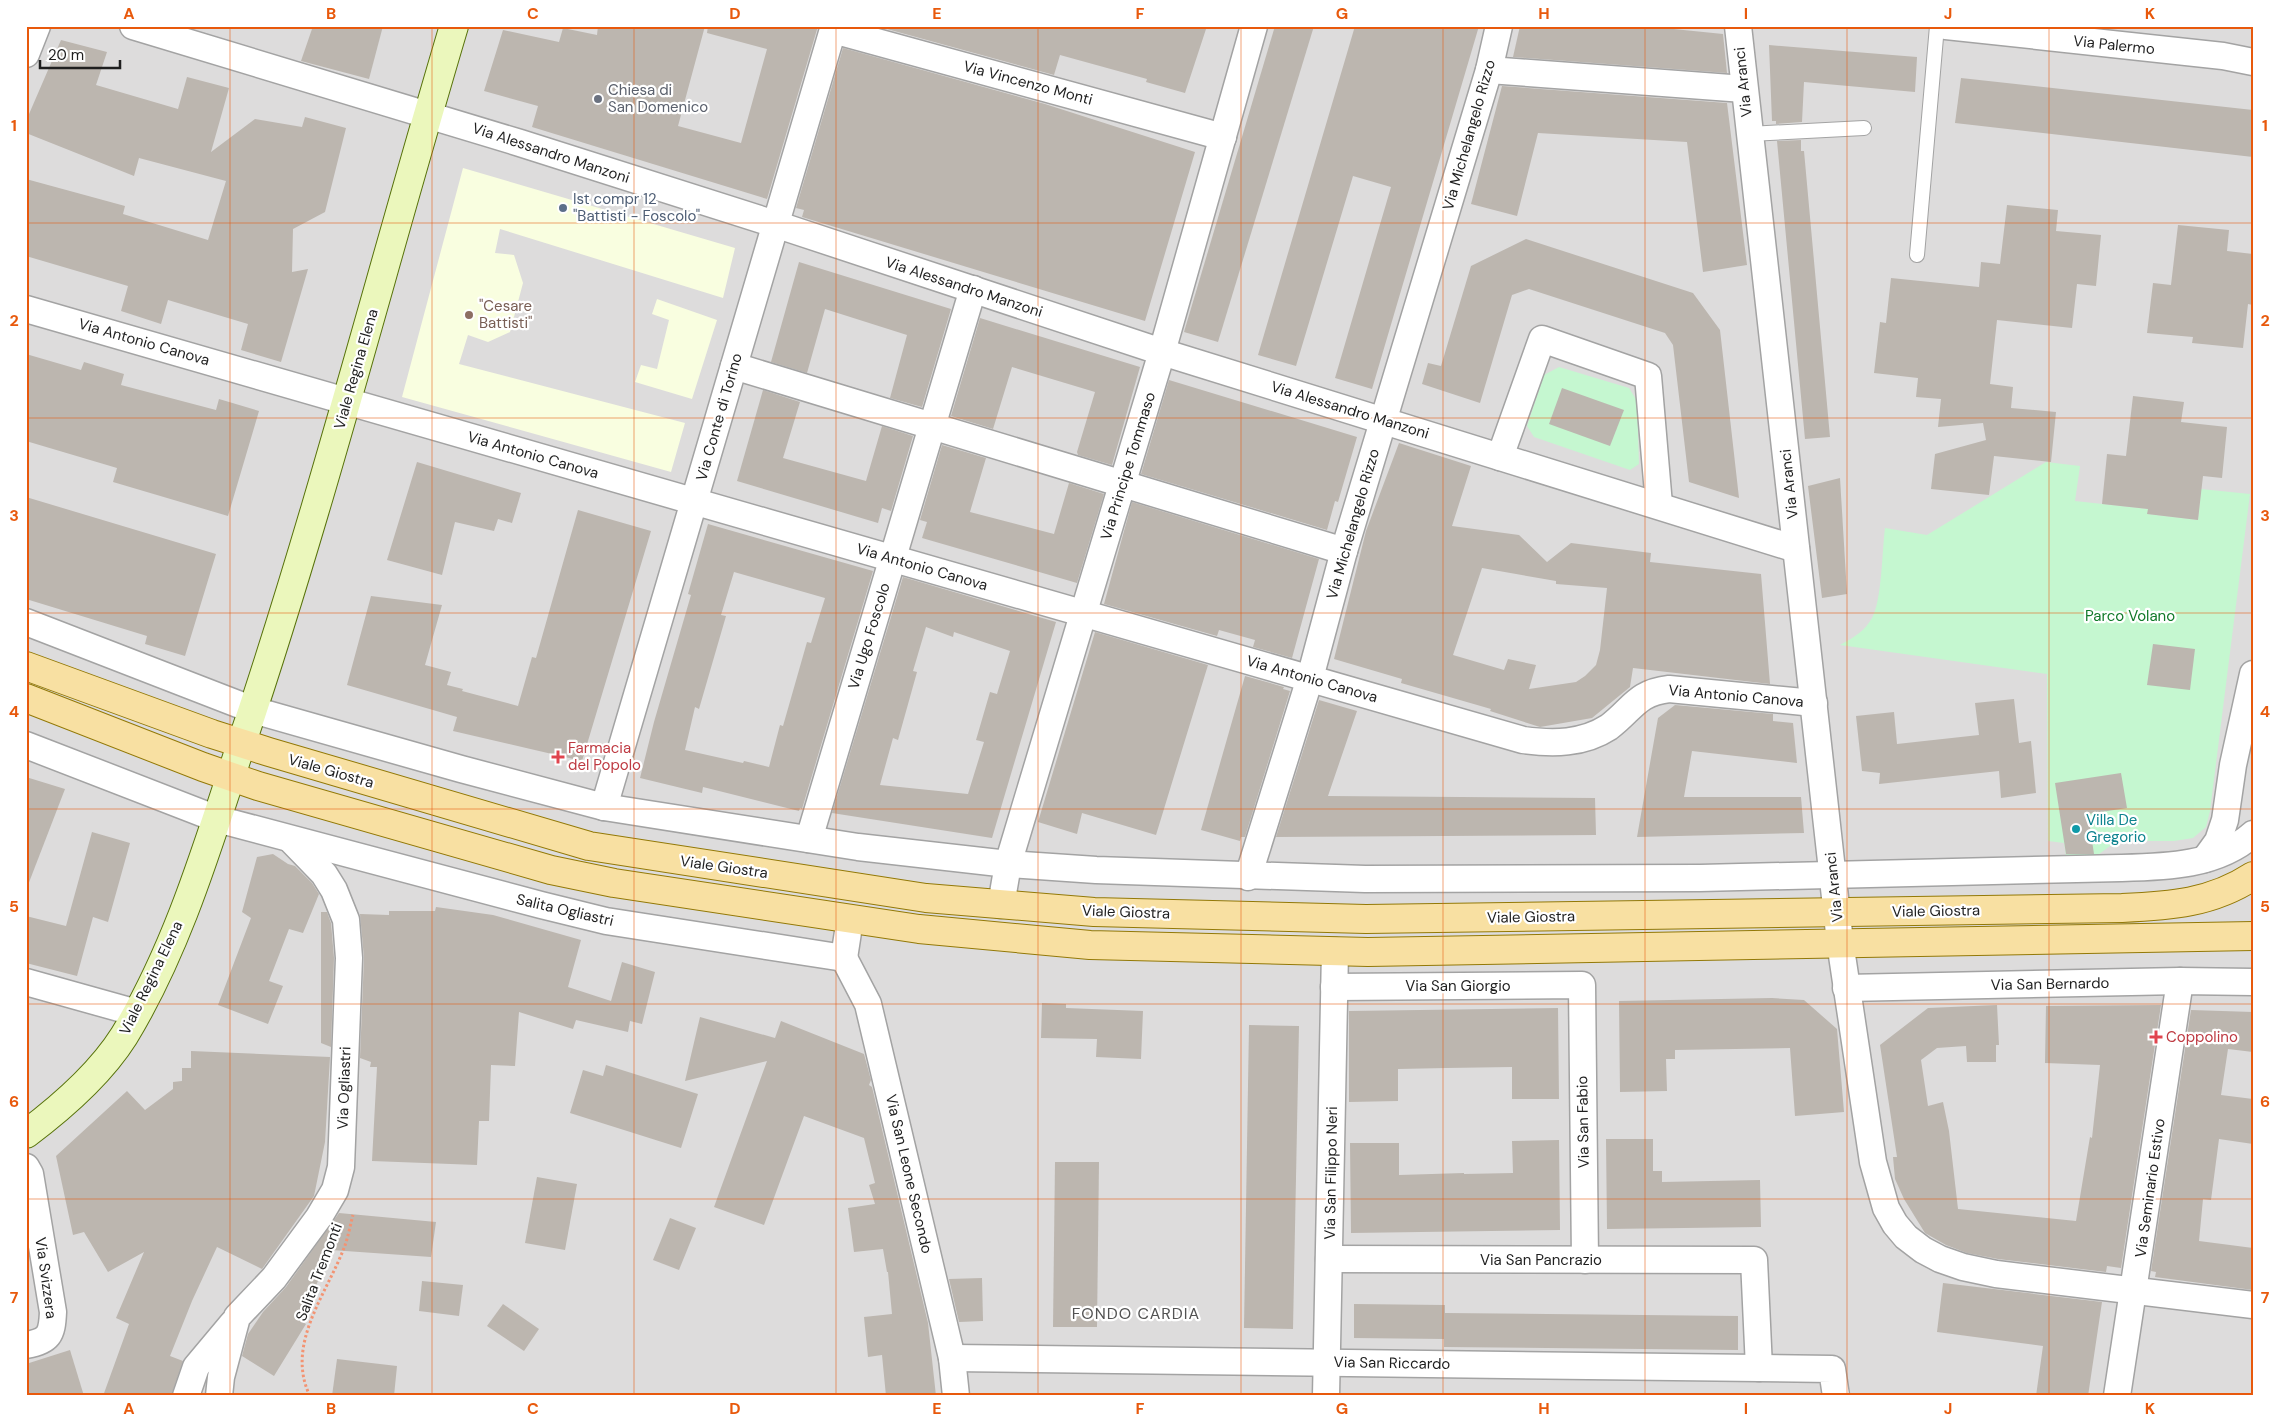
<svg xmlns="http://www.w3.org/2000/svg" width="2279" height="1422" font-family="'DM Sans',sans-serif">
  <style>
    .residential { fill: #dddcdc }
    .education { fill: #f9fee0 }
    .park { fill: #c5f7d0 }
    .building { fill: #bcb6af; fill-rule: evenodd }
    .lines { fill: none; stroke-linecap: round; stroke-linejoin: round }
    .lane-casing { stroke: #a3a3a3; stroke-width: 16 }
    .street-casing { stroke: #a3a3a3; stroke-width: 29 }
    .secondary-casing { stroke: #57720a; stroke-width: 30 }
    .primary-casing { stroke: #937907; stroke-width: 30 }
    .path { stroke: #f39372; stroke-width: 3; stroke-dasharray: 2.5 2.5; stroke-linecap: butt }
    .lane { stroke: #fff; stroke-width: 14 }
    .street { stroke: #fff; stroke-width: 26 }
    .secondary { stroke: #ebf7bc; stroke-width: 28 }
    .primary { stroke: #f8e0a2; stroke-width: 28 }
    .grid { fill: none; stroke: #e8590c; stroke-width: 1; stroke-opacity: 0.55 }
    .worship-dot { fill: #6b7280; stroke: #fff; stroke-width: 2 }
    .service-dot { fill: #5c6f8a; stroke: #fff; stroke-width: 2 }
    .education-dot { fill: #8d6e63; stroke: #fff; stroke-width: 2 }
    .health-dot { fill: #e0444e; stroke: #fff; stroke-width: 2 }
    .culture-dot { fill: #0f9aa8; stroke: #fff; stroke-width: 2 }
    .labels { text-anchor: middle; stroke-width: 4.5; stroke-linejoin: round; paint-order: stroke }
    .street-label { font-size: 15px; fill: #1f1f1f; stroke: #fff }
    .worship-label { font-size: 15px; fill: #5b616d; stroke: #fff; text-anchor: start }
    .service-label { font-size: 15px; fill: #4e5e75; stroke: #fff; text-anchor: start }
    .education-label { font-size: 15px; fill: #785e54; stroke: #fff; text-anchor: start }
    .park-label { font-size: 15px; fill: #117929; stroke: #fff }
    .health-label { font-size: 15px; fill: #be3a42; stroke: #fff; text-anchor: start }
    .culture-label { font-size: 15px; fill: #0d838f; stroke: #fff; text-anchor: start }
    .neighbourhood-label { font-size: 16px; letter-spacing: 1px; fill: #525252; stroke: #fff }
    .neatline { fill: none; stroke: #e8590c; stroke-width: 2 }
    .grid-label { font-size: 16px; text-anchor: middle; font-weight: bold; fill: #e8590c }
  </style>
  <rect width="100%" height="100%" fill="#efede5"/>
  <rect class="residential" x="26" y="26" width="2227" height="1370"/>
  <g class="education">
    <polygon points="463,168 735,248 723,298 500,229 495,253 514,255 523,283 510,332 488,342 468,335 459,364 685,423 671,472 402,397"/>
    <polygon points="657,299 717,320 692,399 635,382 641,365 657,369 669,320 652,314"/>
  </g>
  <g class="park">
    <polygon points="1559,367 1629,388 1637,401 1639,464 1630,470 1534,437 1527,426 1544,375"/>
    <path d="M2046,462L2080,466L2075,501L2148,509V514L2198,520L2201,489L2250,494L2210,811L2206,827L2193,838L2174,841H2117L2095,857L2067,862L2064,843L2048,841L2047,674L1840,645C1853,638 1865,631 1872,618C1882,600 1882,550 1885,528L1927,535Z"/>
  </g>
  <g class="building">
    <polygon points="313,26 383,26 369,79 301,61"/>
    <polygon points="598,26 705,26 678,126 741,143 767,49 707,33 708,26 818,26 767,199 532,127 538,106 484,91 503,30 559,42 563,28 597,35"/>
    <polygon points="876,26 1207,26 1185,93 1146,82 1147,79 1060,55 1054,75"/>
    <polygon points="1275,26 1314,26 1218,342 1184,332"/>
    <polygon points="1355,26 1479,26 1372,389 1335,378 1391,187 1353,176 1296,366 1258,355"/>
    <polygon points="1520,26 1644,26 1723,34 1727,73 1513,57"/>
    <polygon points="61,40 107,52 96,85 178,109 187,77 229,88 211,152 255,119 302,127 305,117 346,128 325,212 293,229 292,272 308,269 281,362 241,350 248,324 168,300 161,324 121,311 128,286 26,256 26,179 125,206 123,214 208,240 226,181 139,158 134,176 26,133 26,121"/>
    <polygon points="1769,45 1917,57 1915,92 1804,82 1802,122 1776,124 1776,121 1772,121"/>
    <polygon points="843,48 1045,104 1195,152 1145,321 802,217 804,210 796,208"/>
    <polygon points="1961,78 2253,110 2253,157 1955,123"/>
    <polygon points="1502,86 1727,103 1747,265 1703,272 1687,142 1538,133 1517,216 1471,204"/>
    <polygon points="1801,140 1801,151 1804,151 1830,437 1805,439 1777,141"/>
    <polygon points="2007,205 2058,210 2056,231 2101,235 2096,286 2077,284 2072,328 1997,320 1990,384 2013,387 2011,408 2056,412 2051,462 1994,456 1989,495 1931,489 1935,454 1986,440 1983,423 1938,427 1941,399 1916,397 1918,378 1874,373 1880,322 1886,323 1891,278 1979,287 1981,262 2000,264"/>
    <polygon points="2178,225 2229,230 2227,251 2253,254 2253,305 2248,304 2243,348 2192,343 2193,337 2147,333 2153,283 2171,285"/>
    <polygon points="1526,239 1693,293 1720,330 1739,498 1689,482 1673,345 1665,333 1529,289 1512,295 1480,403 1422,384 1428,363 1441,366 1471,266"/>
    <polygon points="799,262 951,309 922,407 890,398 907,335 825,309 807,373 771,362"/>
    <polygon points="980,318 1140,367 1112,465 1078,455 1077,452 1095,392 1012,367 993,429 951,416"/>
    <polygon points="26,354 81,370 84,362 124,374 121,385 216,410 219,399 259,411 228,516 113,482 117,468 26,441"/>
    <polygon points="1169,380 1357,437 1338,502 1335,501 1327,530 1141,474"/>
    <polygon points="1562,388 1624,410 1610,446 1549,424"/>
    <polygon points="763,390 800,402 783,458 866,481 882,426 913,436 891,511 882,508 878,523 737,481"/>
    <polygon points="2133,396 2184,402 2181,422 2227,427 2222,478 2203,476 2198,520 2147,514 2148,509 2102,504 2107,454 2126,456"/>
    <path d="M1399,443L1471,466L1452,526L1519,535L1547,562L1571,543L1651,553L1650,562L1761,574L1770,684L1633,668L1630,687L1592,718L1540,727L1490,711L1491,709L1401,683L1402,679L1334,659L1366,531ZM1482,568L1556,581V584L1607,588L1600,650L1596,665L1585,676L1576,682L1529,689L1536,665L1508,659L1504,670L1453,655Z"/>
    <polygon points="942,445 986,458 970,512 1054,534 1069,483 1104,494 1077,583 922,538 927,522 920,520"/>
    <polygon points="417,462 521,493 512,523 498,519 494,531 455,522 442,575 387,560"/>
    <polygon points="1840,478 1847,594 1822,598 1808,486"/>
    <polygon points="26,497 216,554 185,656 145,644 147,636 26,599"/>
    <polygon points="1132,502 1319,559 1292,658 1253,647 1255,640 1219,630 1217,636 1104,604"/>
    <polygon points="578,510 651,531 582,761 453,731 457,717 347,685 371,596 442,605 425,665 451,672 447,685 463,689 462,691 518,706 532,657 536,658"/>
    <path d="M708,524L873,571L802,809L800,808L799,811L703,787L702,793L640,778L654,722L691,595L688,594ZM734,572L825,598L811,643L807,642L783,726L780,725L769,767L744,761L743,763L685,750L695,707L699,709L726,616L721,615Z"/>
    <path d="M903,577L1056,622L992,838L832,813ZM926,627L953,637L954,632L1010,651L997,694L990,692L976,740L984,742L968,794L880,785L893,738L898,740L917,672L913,671Z"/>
    <polygon points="1095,632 1208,665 1156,835 1082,813 1077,834 1038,822"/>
    <polygon points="2153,644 2195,649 2190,690 2147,685"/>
    <polygon points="1245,676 1284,687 1283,689 1290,691 1245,837 1241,837 1240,841 1201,830"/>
    <polygon points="2014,699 2019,743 2031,741 2036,793 2001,798 1999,771 1879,784 1880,773 1862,771 1856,716 1894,712 1897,744 1979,735 1975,703"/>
    <polygon points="1319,700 1357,711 1328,796 1595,798 1596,835 1276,837"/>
    <polygon points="1675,705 1773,714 1773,721 1793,723 1797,763 1692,751 1684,797 1801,797 1804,833 1637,837 1658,718"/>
    <polygon points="2121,773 2127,808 2088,814 2094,854 2066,854 2055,783"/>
    <polygon points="26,777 65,789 28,885 26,885"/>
    <polygon points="92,832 130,843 108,922 93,917 77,976 26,963 26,916 66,926"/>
    <polygon points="273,854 288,864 295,866 312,883 319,894 303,933 289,929 269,981 283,986 268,1024 218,1005 251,918 242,912 257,857"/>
    <polygon points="436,907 493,915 581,940 568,987 611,1001 622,962 655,972 642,1024 630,1021 628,1032 576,1020 573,1029 519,1012 515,1066 491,1065 489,1121 479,1121 477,1165 372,1161 377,1067 370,1067 371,1062 360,1058 364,958 360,914 389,915 389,911 435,911"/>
    <polygon points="321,912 327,912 331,923 334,958 331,1047 321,1043"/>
    <polygon points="1772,998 1804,1000 1837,1029 1844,1112 1795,1116 1790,1048 1675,1050 1675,1059 1666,1059 1667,1091 1620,1092 1619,1001"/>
    <polygon points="1042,1003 1066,1004 1066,1008 1143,1011 1141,1059 1096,1057 1097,1039 1041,1038"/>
    <polygon points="1997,1005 1999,1045 1996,1045 1996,1062 1967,1062 1966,1046 1937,1048 1921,1060 1928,1106 1943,1102 1949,1131 1958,1209 2076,1221 2090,1137 2092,1138 2100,1065 2045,1063 2046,1006 2161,1005 2121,1268 2107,1266 2106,1272 1998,1259 1967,1253 1946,1245 1925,1233 1904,1199 1895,1179 1893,1157 1897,1157 1880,1045 1928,1008"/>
    <polygon points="1558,1008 1559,1099 1512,1099 1512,1067 1446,1068 1398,1069 1398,1101 1349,1102 1349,1011"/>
    <polygon points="2191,1010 2253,1012 2253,1052 2228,1049 2221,1095 2253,1099 2253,1144 2219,1139 2211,1200 2203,1199 2199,1241 2253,1248 2253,1290 2155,1277 2156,1272 2151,1271"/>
    <polygon points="700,1017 775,1038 781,1021 864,1054 871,1080 869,1085 872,1087 928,1323 936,1396 886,1396 882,1355 868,1357 864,1317 892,1314 888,1272 887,1272 883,1249 854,1252 848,1208 875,1204 869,1185 875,1183 864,1138 804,1116 764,1225 714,1207 767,1061 685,1081"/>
    <polygon points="1249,1025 1299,1026 1293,1329 1244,1328"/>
    <polygon points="191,1051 330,1057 325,1142 314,1196 262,1269 217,1247 192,1301 170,1356 183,1361 171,1396 103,1396 129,1324 116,1318 144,1252 108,1272 84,1232 73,1235 56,1156 127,1091 145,1110 173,1089 173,1082 182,1081 182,1068 191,1068"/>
    <polygon points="606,1065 698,1094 681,1148 570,1113 583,1070 603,1076"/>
    <polygon points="1606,1139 1653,1139 1653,1171 1662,1171 1662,1182 1760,1180 1761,1227 1607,1229"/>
    <polygon points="1559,1140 1560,1230 1351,1233 1350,1143 1399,1143 1399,1175 1464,1173 1464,1174 1513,1173 1512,1141"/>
    <polygon points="1055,1162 1099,1162 1097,1327 1053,1327"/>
    <polygon points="537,1177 577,1184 565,1250 525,1243"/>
    <polygon points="339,1213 436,1222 431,1257 331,1250 301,1321 306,1324 274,1376 242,1356 248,1334 263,1312 286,1287"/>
    <polygon points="670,1218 696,1228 679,1270 653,1260"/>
    <polygon points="982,1278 983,1321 959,1322 949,1279"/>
    <polygon points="422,1281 463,1285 459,1316 419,1311"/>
    <polygon points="1943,1283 2102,1302 2088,1396 2036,1396 2043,1346 1937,1332"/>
    <polygon points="503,1304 539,1329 524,1351 487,1326"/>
    <polygon points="1354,1304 1445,1305 1445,1313 1738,1316 1738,1350 1444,1347 1444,1339 1354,1338"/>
    <polygon points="70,1350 84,1396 26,1396 26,1364"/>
    <polygon points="337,1359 397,1366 394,1396 332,1396"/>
  </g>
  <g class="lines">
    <defs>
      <g id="lane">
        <polyline points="1749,134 1864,128"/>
        <polyline points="1917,255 1937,26"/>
      </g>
      <g id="street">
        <polyline points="133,26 520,143 775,224 1162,352 1796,549"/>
        <polyline points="1738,26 1840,942 1873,1162 1886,1208 1895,1224 1906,1237 1923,1250 1940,1259 1963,1267 1996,1274 2253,1305"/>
        <polyline points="1946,26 2223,56 2253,62"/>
        <polyline points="833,30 1223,137"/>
        <polyline points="26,54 37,26"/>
        <polyline points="1489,70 1744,89"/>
        <path d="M26,309L1523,740C1553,744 1583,744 1609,727C1633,709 1636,693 1669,689L1814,703"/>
        <polyline points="734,366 1344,551"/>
        <polyline points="1500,457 1542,339 1648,376 1659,505"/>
        <path d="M26,622L253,710L461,769L604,807L858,847L1008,864L1096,870L1365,879L1700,878L2121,868C2166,867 2217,866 2253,834"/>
        <polyline points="26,745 217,819 541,905 606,921 844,958"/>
        <polyline points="604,807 834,26"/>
        <polyline points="809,839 973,289"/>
        <polyline points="2205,859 2218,841 2225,820 2233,765 2253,674"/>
        <polyline points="1248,877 1310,678 1344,551 1489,70 1499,26"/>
        <polyline points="1001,905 1008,864 1162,352 1254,26"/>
        <polyline points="844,958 868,1004 952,1358 956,1396"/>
        <polyline points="844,958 850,919"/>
        <polyline points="26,982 137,1013"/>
        <polyline points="1334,987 1582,985 1585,1260"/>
        <polyline points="1846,988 2180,981 2253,982"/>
        <path d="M26,1167L30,1174L53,1312C52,1335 49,1341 26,1345"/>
        <polyline points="1329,1259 1754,1260 1759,1368"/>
        <polyline points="952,1358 1832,1369 1836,1396"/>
        <polyline points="186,1396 196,1367 232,1324"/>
        <polyline points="219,1396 221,1377 237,1317 274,1278 319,1217 335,1190 341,1167 349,958 346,920 334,890 324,874 291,840"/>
        <polyline points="1326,1396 1335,951"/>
        <polyline points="2117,1396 2180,981"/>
      </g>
      <path id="secondary" d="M26,1134C62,1107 100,1074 124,1036C179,946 210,838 243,739C322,504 383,264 454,26"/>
      <g id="primary">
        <path d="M26,666L212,734L269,752L589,846L926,898L1094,912L1366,919L2122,908C2170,906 2212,903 2253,876"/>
        <polyline points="26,698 203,767 258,786 551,870 614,883 919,929 1090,945 1368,952 2253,936"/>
      </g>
    </defs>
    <use href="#lane" class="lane-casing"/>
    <use href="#street" class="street-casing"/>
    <use href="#secondary" class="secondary-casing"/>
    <use href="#primary" class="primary-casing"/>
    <path class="path" d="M310,1396C285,1345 326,1295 344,1248C348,1238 350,1226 353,1215"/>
    <use href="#lane" class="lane"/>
    <use href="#street" class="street"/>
    <use href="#secondary" class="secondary"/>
    <use href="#primary" class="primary"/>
  </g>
  <path class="grid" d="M230,26V1396M432,26V1396M634,26V1396M836,26V1396M1038,26V1396M1241,26V1396M1443,26V1396M1645,26V1396M1847,26V1396M2049,26V1396M26,223H2253M26,418H2253M26,613H2253M26,809H2253M26,1004H2253M26,1199H2253"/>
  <circle class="worship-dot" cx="598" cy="99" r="5"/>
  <circle class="service-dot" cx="563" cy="208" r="5"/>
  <circle class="education-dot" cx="469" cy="315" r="5"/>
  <g class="health-dot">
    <path d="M555.5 749.5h5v5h5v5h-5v5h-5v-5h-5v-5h5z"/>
    <path d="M2153.5 1029.5h5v5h5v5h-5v5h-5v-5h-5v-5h5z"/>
  </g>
  <circle class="culture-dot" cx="2076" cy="829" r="5"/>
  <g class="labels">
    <g class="street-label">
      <text transform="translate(2114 45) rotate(6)" y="5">Via Palermo</text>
      <text transform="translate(1743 82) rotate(-96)" y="5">Via Aranci</text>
      <text transform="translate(1028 83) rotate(15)" y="5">Via Vincenzo Monti</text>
      <text transform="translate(1469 135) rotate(-74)" y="5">Via Michelangelo Rizzo</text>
      <text transform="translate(551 153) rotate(18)" y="5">Via Alessandro Manzoni</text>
      <text transform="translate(964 287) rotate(18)" y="5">Via Alessandro Manzoni</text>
      <text transform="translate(144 342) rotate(16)" y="5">Via Antonio Canova</text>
      <text transform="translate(356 369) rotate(-74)" y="5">Viale Regina Elena</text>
      <text transform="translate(1350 410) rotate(17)" y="5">Via Alessandro Manzoni</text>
      <text transform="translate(719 417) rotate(-74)" y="5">Via Conte di Torino</text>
      <text transform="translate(533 455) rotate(16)" y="5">Via Antonio Canova</text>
      <text transform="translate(1128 466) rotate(-73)" y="5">Via Principe Tommaso</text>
      <text transform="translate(1789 484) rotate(-96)" y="5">Via Aranci</text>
      <text transform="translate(1353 524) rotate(-74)" y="5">Via Michelangelo Rizzo</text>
      <text transform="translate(922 567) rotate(16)" y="5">Via Antonio Canova</text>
      <text transform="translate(869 636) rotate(-73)" y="5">Via Ugo Foscolo</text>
      <text transform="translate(1312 679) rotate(16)" y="5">Via Antonio Canova</text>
      <text transform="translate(1736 696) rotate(5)" y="5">Via Antonio Canova</text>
      <text transform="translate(331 771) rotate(16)" y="5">Viale Giostra</text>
      <text transform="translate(724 867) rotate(8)" y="5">Viale Giostra</text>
      <text transform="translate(1834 887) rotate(-96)" y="5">Via Aranci</text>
      <text transform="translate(565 910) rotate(13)" y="5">Salita Ogliastri</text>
      <text transform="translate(1936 911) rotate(-1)" y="5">Viale Giostra</text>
      <text transform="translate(1126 912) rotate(2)" y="5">Viale Giostra</text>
      <text transform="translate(1531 917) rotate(-1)" y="5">Viale Giostra</text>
      <text transform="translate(151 978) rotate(-64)" y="5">Viale Regina Elena</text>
      <text transform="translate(2050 984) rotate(-1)" y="5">Via San Bernardo</text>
      <text x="1458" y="991">Via San Giorgio</text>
      <text transform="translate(344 1088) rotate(-88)" y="5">Via Ogliastri</text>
      <text transform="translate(1583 1122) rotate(-91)" y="5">Via San Fabio</text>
      <text transform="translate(1331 1173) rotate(-89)" y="5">Via San Filippo Neri</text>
      <text transform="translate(909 1174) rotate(77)" y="5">Via San Leone Secondo</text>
      <text transform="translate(2150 1188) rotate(-82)" y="5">Via Seminario Estivo</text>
      <text x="1541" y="1265">Via San Pancrazio</text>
      <text transform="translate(319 1272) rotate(-69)" y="5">Salita Tremonti</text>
      <text transform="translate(46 1278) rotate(82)" y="5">Via Svizzera</text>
      <text transform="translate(1392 1363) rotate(1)" y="5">Via San Riccardo</text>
    </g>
    <g class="worship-label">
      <text x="608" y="95">Chiesa di<tspan x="608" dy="17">San Domenico</tspan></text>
    </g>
    <g class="service-label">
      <text x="573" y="204">Ist compr 12<tspan x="573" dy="17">"Battisti - Foscolo"</tspan></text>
    </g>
    <g class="education-label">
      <text x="479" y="311">"Cesare<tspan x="479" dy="17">Battisti"</tspan></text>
    </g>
    <g class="park-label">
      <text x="2130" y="621">Parco Volano</text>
    </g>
    <g class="health-label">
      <text x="568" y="753">Farmacia<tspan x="568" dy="17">del Popolo</tspan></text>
      <text x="2166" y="1042">Coppolino</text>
    </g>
    <g class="culture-label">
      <text x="2086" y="825">Villa De<tspan x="2086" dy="17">Gregorio</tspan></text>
    </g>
    <g class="neighbourhood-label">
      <text x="1136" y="1319">FONDO CARDIA</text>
    </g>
  </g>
  <rect width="2279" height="1422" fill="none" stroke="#ffffff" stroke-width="55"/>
  <path d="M40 60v8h80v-8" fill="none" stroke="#1f1f1f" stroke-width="2.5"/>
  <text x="48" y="60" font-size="15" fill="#1f1f1f" stroke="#ffffff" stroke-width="4" paint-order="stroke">20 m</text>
  <rect x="28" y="28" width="2224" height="1366" class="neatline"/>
  <g class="grid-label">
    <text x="129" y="19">A</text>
    <text x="331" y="19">B</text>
    <text x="533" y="19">C</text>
    <text x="735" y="19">D</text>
    <text x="937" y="19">E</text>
    <text x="1140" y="19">F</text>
    <text x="1342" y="19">G</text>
    <text x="1544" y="19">H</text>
    <text x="1746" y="19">I</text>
    <text x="1948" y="19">J</text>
    <text x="2150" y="19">K</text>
    <text x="14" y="131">1</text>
    <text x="2265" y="131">1</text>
    <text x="14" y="326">2</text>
    <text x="2265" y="326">2</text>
    <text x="14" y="521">3</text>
    <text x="2265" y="521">3</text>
    <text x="14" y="717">4</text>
    <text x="2265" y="717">4</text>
    <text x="14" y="912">5</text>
    <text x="2265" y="912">5</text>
    <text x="14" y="1107">6</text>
    <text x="2265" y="1107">6</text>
    <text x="14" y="1303">7</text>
    <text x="2265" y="1303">7</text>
    <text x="129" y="1414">A</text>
    <text x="331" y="1414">B</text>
    <text x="533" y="1414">C</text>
    <text x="735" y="1414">D</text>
    <text x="937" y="1414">E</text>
    <text x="1140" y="1414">F</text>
    <text x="1342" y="1414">G</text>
    <text x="1544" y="1414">H</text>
    <text x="1746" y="1414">I</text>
    <text x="1948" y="1414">J</text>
    <text x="2150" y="1414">K</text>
  </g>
</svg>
